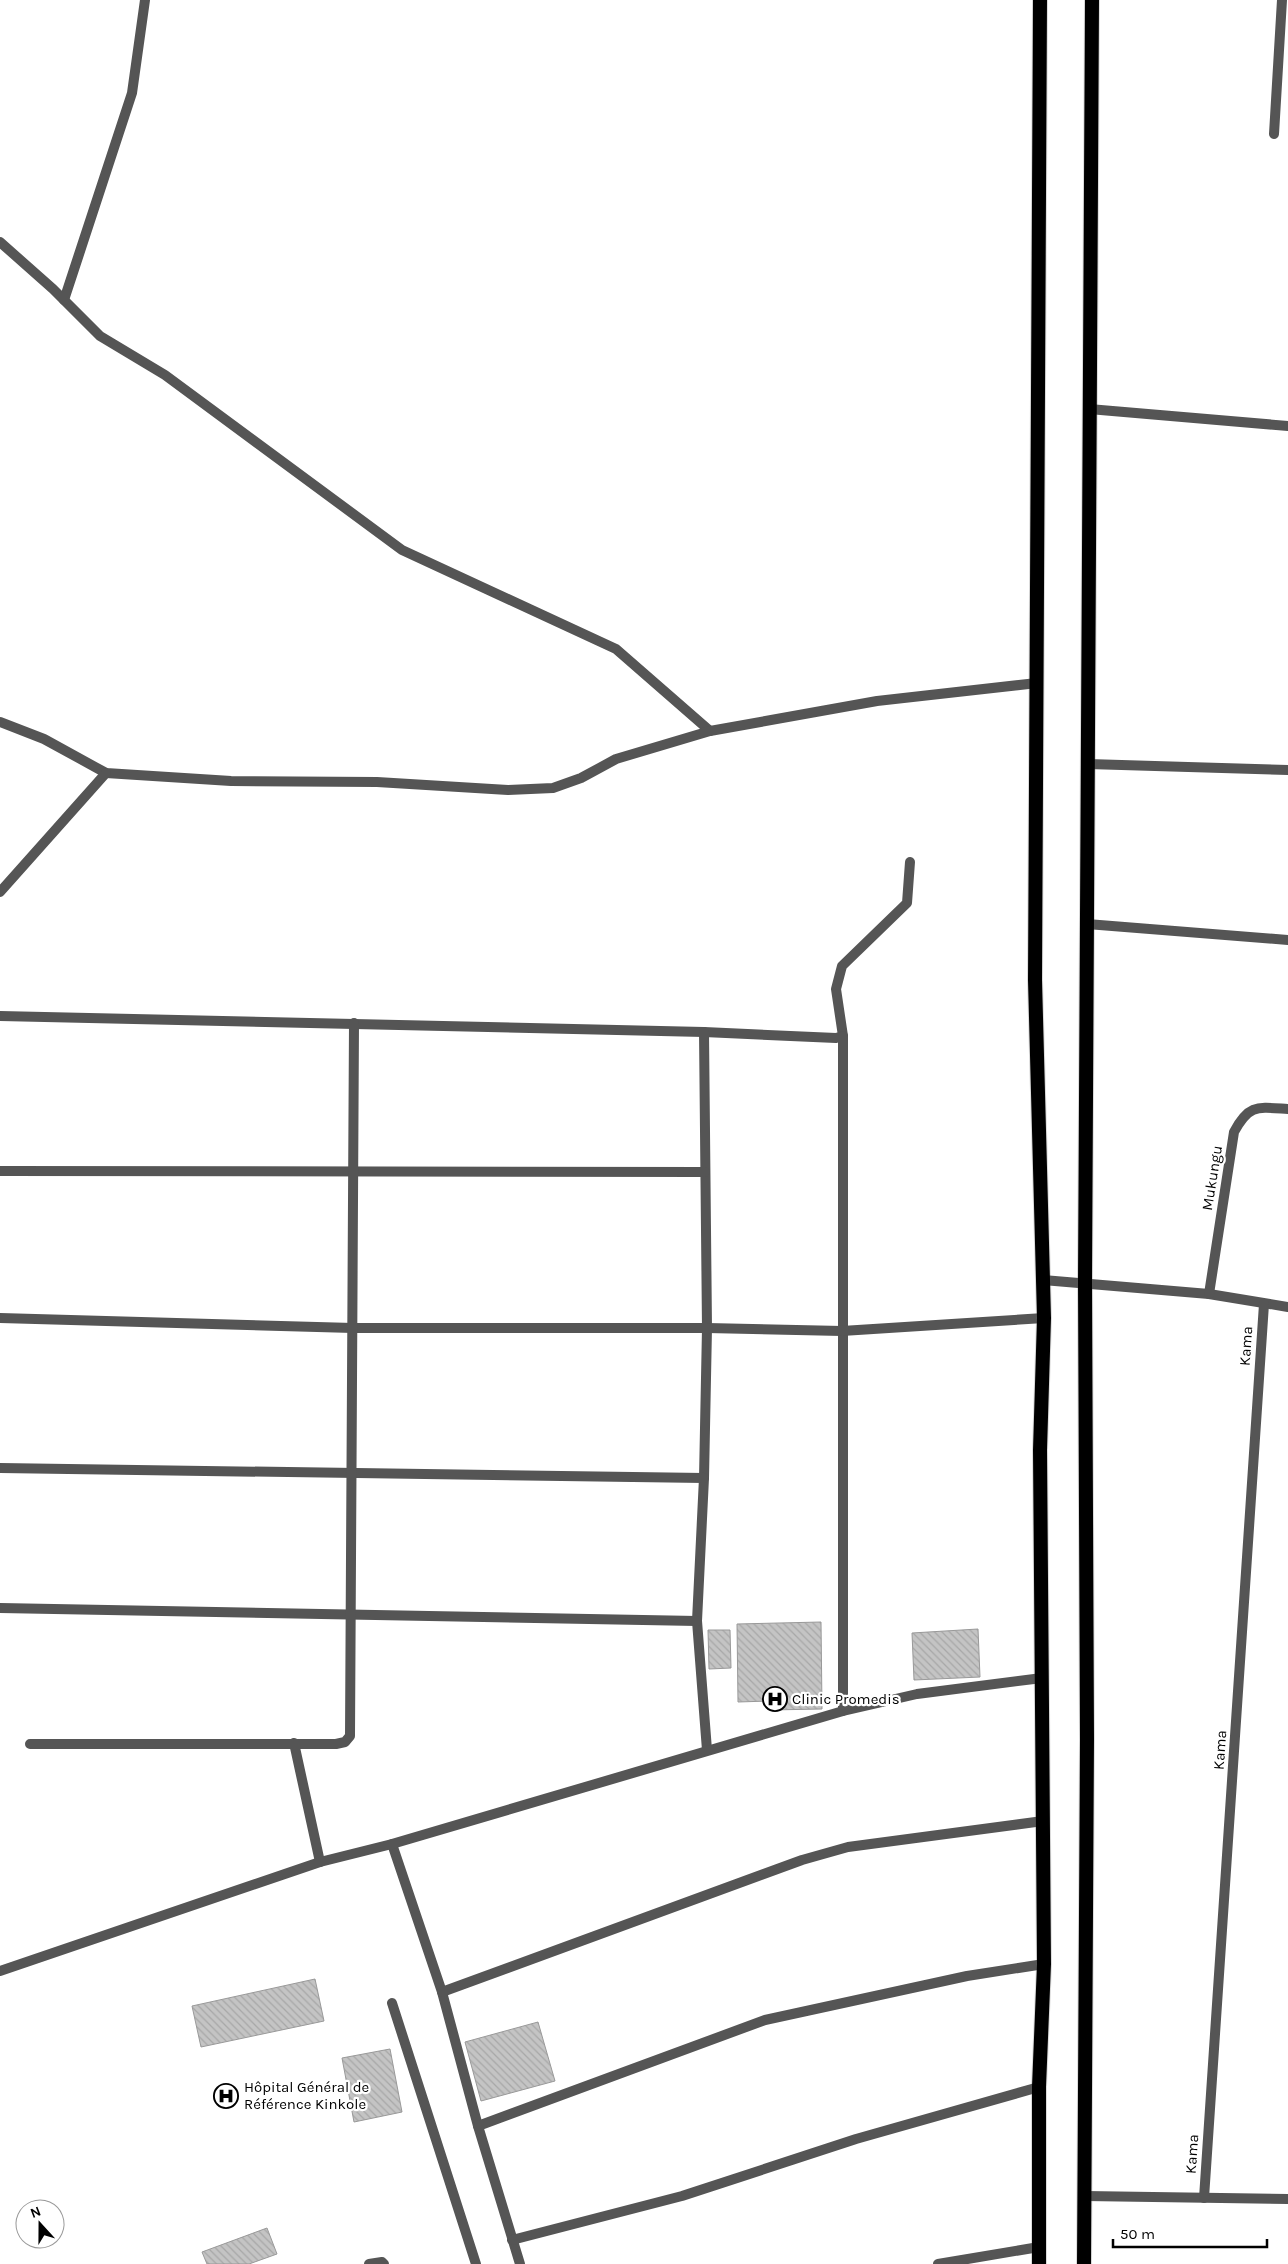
<svg xmlns="http://www.w3.org/2000/svg" width="1288" height="2264" font-family="Karla,sans-serif">
  <style>
    .building { fill: url(#building-back-hatch); stroke: #999 }
    .lines { fill: none; stroke-linecap: round; stroke-linejoin: round }
    .trunk-casing { stroke: #dbdbdb; stroke-width: 16 }
    .service { stroke: #555; stroke-width: 10 }
    .minor { stroke: #555; stroke-width: 10 }
    .trunk { stroke: #000; stroke-width: 14 }
    .labels { text-anchor: middle; stroke-width: 4.5; stroke-linejoin: round; paint-order: stroke }
    .street-label { font-size: 15px; fill: #000; stroke: #fff }
    .poi-label { font-size: 15px; fill: #000; stroke: #fff; text-anchor: start }
  </style>
  <defs>
    <pattern id="building-back-hatch" width="6" height="6" patternUnits="userSpaceOnUse" patternTransform="scale(1.25)"><rect width="6" height="6" fill="#c4c4c4"/><path d="M-1 5l2 2M0 0l6 6M5-1l2 2" fill="none" stroke="#a7a7a7"/></pattern>
  </defs>
  <rect width="100%" height="100%" fill="#fff"/>
  <g class="building">
    <polygon points="821,1622 822,1709 769,1710 769,1701 738,1702 737,1624"/>
    <polygon points="978,1629 980,1677 914,1680 912,1633"/>
    <polygon points="708,1630 730,1630 731,1668 709,1669"/>
    <polygon points="315,1979 324,2021 201,2047 192,2006"/>
    <polygon points="538,2022 555,2081 481,2101 465,2042"/>
    <polygon points="390,2049 402,2112 354,2122 342,2058"/>
    <polygon points="267,2228 277,2254 249,2264 207,2264 202,2252"/>
  </g>
  <g class="lines">
    <defs>
      <g id="trunk">
        <polyline points="1039,2264 1039,2087 1044,1964 1040,1450 1044,1318 1035,980 1040,0"/>
        <polyline points="1084,2264 1087,1739 1085,1282 1092,0"/>
      </g>
    </defs>
    <use href="#trunk" class="trunk-casing"/>
    <g class="service">
      <polyline points="392,2003 476,2264"/>
      <polyline points="369,2264 382,2262 384,2264"/>
    </g>
    <g class="minor">
      <polyline points="1274,134 1282,0"/>
      <polyline points="0,242 53,289 100,336 165,375 402,550 616,649 710,731"/>
      <polyline points="64,300 132,93 145,0"/>
      <polyline points="1089,409 1288,426"/>
      <polyline points="0,722 44,739 106,773 231,781 377,782 508,790 553,788 581,778 616,759 710,731 877,701 1037,683"/>
      <polyline points="1088,764 1288,770"/>
      <polyline points="0,892 106,773"/>
      <polyline points="1087,924 1288,940"/>
      <polyline points="0,1016 704,1032 836,1038 843,1036 836,989 842,966 907,903 910,862"/>
      <polyline points="704,1032 707,1328 704,1478 697,1621 707,1750"/>
      <polyline points="843,1036 843,1711"/>
      <polyline points="0,1171 705,1172"/>
      <polyline points="1043,1280 1209,1294 1288,1307"/>
      <path d="M1209,1294L1234,1132C1249,1104 1257,1107 1288,1109"/>
      <polyline points="0,1318 353,1328 707,1328 842,1331 1044,1318"/>
      <polyline points="0,1468 704,1478"/>
      <polyline points="0,1608 697,1621"/>
      <polyline points="294,1743 320,1862"/>
      <polyline points="30,1744 336,1744 345,1742 350,1736 354,1023"/>
      <polyline points="392,1844 442,1992 478,2126 520,2264"/>
      <polyline points="0,1971 320,1862 392,1844 843,1711 917,1694 1042,1678"/>
      <polyline points="442,1992 802,1860 848,1847 1043,1821"/>
      <polyline points="478,2126 765,2020 967,1976 1044,1964"/>
      <polyline points="1085,2196 1288,2199"/>
      <polyline points="1204,2198 1264,1304"/>
      <polyline points="512,2240 682,2196 856,2139 1039,2087"/>
      <polyline points="938,2264 1039,2247"/>
    </g>
    <use href="#trunk" class="trunk"/>
  </g>
  <defs>
    <symbol id="hospital-ring" viewBox="-11 -11 22 22"><circle r="9.5" fill="#fff" stroke="#000" stroke-width="1.5"/><path d="M-5-5h3v3.5h4V-5h3V5h-3V1.5h-4V5h-3Z" fill="#000"/></symbol>
  </defs>
  <g fill-rule="evenodd">
    <use href="#hospital-ring" x="761" y="1685" width="28" height="28"/>
    <use href="#hospital-ring" x="212" y="2082" width="28" height="28"/>
  </g>
  <g class="labels">
    <g class="street-label">
      <text transform="translate(1212 1178) rotate(-81)" y="5">Mukungu</text>
      <text transform="translate(1246 1346) rotate(-86)" y="5">Kama</text>
      <text transform="translate(1220 1750) rotate(-86)" y="5">Kama</text>
      <text transform="translate(1192 2154) rotate(-86)" y="5">Kama</text>
    </g>
    <g class="poi-label">
      <text x="792" y="1704">Clinic Promedis</text>
      <text x="244" y="2092">Hôpital Général de<tspan x="244" dy="17">Référence Kinkole</tspan></text>
    </g>
  </g>
  <g transform="translate(40 2224) rotate(339)"><circle r="24" fill="#ffffff" stroke="#999999"/>
  <path d="M0-4L9 19L0 12L-9 19Z" fill="#000000"/>
  <text y="-8" font-size="14" font-weight="bold" text-anchor="middle" fill="#000000">N</text>
  </g>
  <path d="M1113 2239v8h154v-8" fill="none" stroke="#000000" stroke-width="2.5"/>
  <text x="1120" y="2239" font-size="15" fill="#000000" stroke="#ffffff" stroke-width="4" paint-order="stroke">50 m</text>
</svg>
